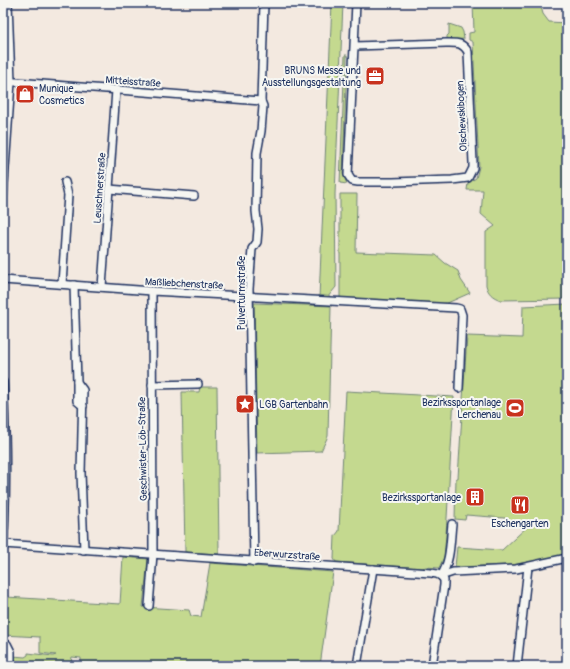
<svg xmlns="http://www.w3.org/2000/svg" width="570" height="669" font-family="Pangolin,sans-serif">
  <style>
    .green { fill: #c4d98f; stroke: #708476 }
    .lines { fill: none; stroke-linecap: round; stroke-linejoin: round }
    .minor-casing { stroke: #1b2f5e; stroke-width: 10 }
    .minor { stroke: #f6f6f2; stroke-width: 7 }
    .labels { text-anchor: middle; stroke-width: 4; stroke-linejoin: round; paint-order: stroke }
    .poi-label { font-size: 10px; fill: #1b2f5e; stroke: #f6f6f2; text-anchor: end }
    .street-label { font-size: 10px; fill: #1b2f5e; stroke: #f6f6f2 }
  </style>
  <rect width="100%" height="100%" fill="#f3e9e0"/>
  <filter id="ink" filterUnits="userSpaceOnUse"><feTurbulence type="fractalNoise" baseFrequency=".025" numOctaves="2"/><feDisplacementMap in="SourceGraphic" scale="8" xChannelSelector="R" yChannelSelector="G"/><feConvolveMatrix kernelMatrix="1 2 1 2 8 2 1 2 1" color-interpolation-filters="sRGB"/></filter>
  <g filter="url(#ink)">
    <g class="green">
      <polygon points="332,3 343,3 335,194 336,287 327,298 319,298"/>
      <path d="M473,3H540L543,14L549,22L567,23V299L501,300C492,297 488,293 486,285V232L495,226L481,214L483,190H467L468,183L476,178L479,167L473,42L469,40V33L474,32Z"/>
      <polygon points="449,24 461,28 463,32 464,39 447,40 447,36 449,34"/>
      <polygon points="345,55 347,55 343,174 347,184 340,183"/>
      <polygon points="340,194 357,194 356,252 436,255 445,263 458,271 461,280 470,293 445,304 395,301 383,303 343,300 340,297"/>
      <polygon points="254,303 331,306 328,436 321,451 257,453"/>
      <polygon points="567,304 567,555 513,565 455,567 457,547 502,550 529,525 505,522 505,518 466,515 465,520 455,519 456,478 458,478 467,336 522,338 523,306"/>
      <polygon points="200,387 217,387 219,554 185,552 182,392 199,392"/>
      <polygon points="346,391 454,397 446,535 444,557 439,568 426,567 422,568 336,562 334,559 335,536 339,531"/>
      <polygon points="123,557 148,559 143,607 189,610 191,616 201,617 210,563 333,572 320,666 81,666 81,658 72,657 71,662 73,662 74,664 72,665 36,663 36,666 15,666 13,664 13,656 25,657 28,655 28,653 53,656 56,655 40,653 40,637 3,635 3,619 6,597 120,604"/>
    </g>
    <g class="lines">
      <defs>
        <g id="minor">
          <path d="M355,46L446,43C457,43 462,42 468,52L473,163V168L468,178L452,180L393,182H358L352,181L348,175L356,3"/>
          <polyline points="3,82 16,82 261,101"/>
          <polyline points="109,189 194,196"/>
          <polyline points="3,198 11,82 8,3"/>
          <polyline points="3,280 152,291 456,308 460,309 462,315 459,388"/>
          <polyline points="62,284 68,195 65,182"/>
          <polyline points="74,285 77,382 83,390 81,473 84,550"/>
          <polyline points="102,287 116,90"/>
          <path d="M3,382C6,438 7,493 3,548"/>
          <polyline points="77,382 77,401 83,406"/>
          <polyline points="152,385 198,384"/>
          <polyline points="3,544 431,573 437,574 441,576 453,572 516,569 567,558"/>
          <polyline points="254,562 249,289 252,249 257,242 258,229 256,211 257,153 261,131 263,106 261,101 264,3"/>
          <path d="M441,576C451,561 450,541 452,524"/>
          <polyline points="149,606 153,554 152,291"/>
          <polyline points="3,643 7,644 11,652 11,666"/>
          <polyline points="357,666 373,569"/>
          <polyline points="432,666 444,585 444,580 441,576"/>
          <polyline points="517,666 528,567"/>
        </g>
      </defs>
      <use href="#minor" class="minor-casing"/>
      <use href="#minor" class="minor"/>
    </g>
  </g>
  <defs>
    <symbol id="office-square" viewBox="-11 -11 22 22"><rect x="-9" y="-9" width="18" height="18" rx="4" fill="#c8321e" stroke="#f6f6f2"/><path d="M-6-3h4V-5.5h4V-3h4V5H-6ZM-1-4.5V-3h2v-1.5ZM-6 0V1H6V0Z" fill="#fff"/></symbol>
    <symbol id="shop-square" viewBox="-11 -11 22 22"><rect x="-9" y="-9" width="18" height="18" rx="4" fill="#c8321e" stroke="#f6f6f2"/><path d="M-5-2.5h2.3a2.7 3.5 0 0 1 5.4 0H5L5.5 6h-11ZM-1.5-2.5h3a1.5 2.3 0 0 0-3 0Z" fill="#fff"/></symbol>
    <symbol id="sight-square" viewBox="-11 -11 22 22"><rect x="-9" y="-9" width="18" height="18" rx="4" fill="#c8321e" stroke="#f6f6f2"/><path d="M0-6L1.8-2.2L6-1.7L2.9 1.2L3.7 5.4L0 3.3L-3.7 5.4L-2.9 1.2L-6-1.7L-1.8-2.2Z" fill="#fff"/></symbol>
    <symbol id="stadium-square" viewBox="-11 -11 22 22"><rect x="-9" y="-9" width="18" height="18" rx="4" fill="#c8321e" stroke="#f6f6f2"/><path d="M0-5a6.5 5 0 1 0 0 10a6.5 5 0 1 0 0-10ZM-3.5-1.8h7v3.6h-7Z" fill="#fff"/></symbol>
    <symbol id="building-square" viewBox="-11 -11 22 22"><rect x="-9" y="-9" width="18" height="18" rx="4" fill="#c8321e" stroke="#f6f6f2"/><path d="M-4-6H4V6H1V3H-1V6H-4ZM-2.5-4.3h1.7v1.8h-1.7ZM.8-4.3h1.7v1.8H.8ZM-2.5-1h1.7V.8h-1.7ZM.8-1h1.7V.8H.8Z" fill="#fff"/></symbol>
    <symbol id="restaurant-square" viewBox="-11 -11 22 22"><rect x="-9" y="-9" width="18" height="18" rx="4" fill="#c8321e" stroke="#f6f6f2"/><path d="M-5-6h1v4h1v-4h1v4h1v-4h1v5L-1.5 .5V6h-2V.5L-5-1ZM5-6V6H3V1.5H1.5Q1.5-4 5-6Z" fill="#fff"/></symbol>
  </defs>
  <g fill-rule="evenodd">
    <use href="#office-square" x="364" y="65" width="22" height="22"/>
    <use href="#shop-square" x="14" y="83" width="22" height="22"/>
    <use href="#sight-square" x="234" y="393" width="22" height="22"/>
    <use href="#stadium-square" x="504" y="397" width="22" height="22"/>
    <use href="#building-square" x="464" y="486" width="22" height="22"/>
    <use href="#restaurant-square" x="509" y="494" width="22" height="22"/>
  </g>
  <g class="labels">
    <g class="poi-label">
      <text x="361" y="74">BRUNS Messe und<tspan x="361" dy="12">Ausstellungsgestaltung</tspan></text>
      <text x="39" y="92" text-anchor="start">Munique<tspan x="39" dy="12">Cosmetics</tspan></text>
      <text x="501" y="406">Bezirkssportanlage<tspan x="501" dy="12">Lerchenau</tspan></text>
      <text x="259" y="408" text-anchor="start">LGB Gartenbahn</text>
      <text x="461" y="501">Bezirkssportanlage</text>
      <text x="520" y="527" text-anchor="middle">Eschengarten</text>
    </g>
    <g class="street-label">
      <text transform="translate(133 81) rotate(4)" y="4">Mitteisstraße</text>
      <text transform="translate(461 116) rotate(-93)" y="4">Olschewskibogen</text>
      <text transform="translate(99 188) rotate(-86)" y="4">Leuschnerstraße</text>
      <text transform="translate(184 283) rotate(3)" y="4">Maßliebchenstraße</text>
      <text transform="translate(241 293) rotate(-90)" y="4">Pulverturmstraße</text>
      <text transform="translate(142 449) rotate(-91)" y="4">Geschwister-Löb-Straße</text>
      <text transform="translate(287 554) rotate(4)" y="4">Eberwurzstraße</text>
    </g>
  </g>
  <rect width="570" height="669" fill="none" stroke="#f6f6f2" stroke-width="16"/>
  <rect x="8" y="8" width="554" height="653" fill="none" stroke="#1b2f5e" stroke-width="1.5" filter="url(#ink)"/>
</svg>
